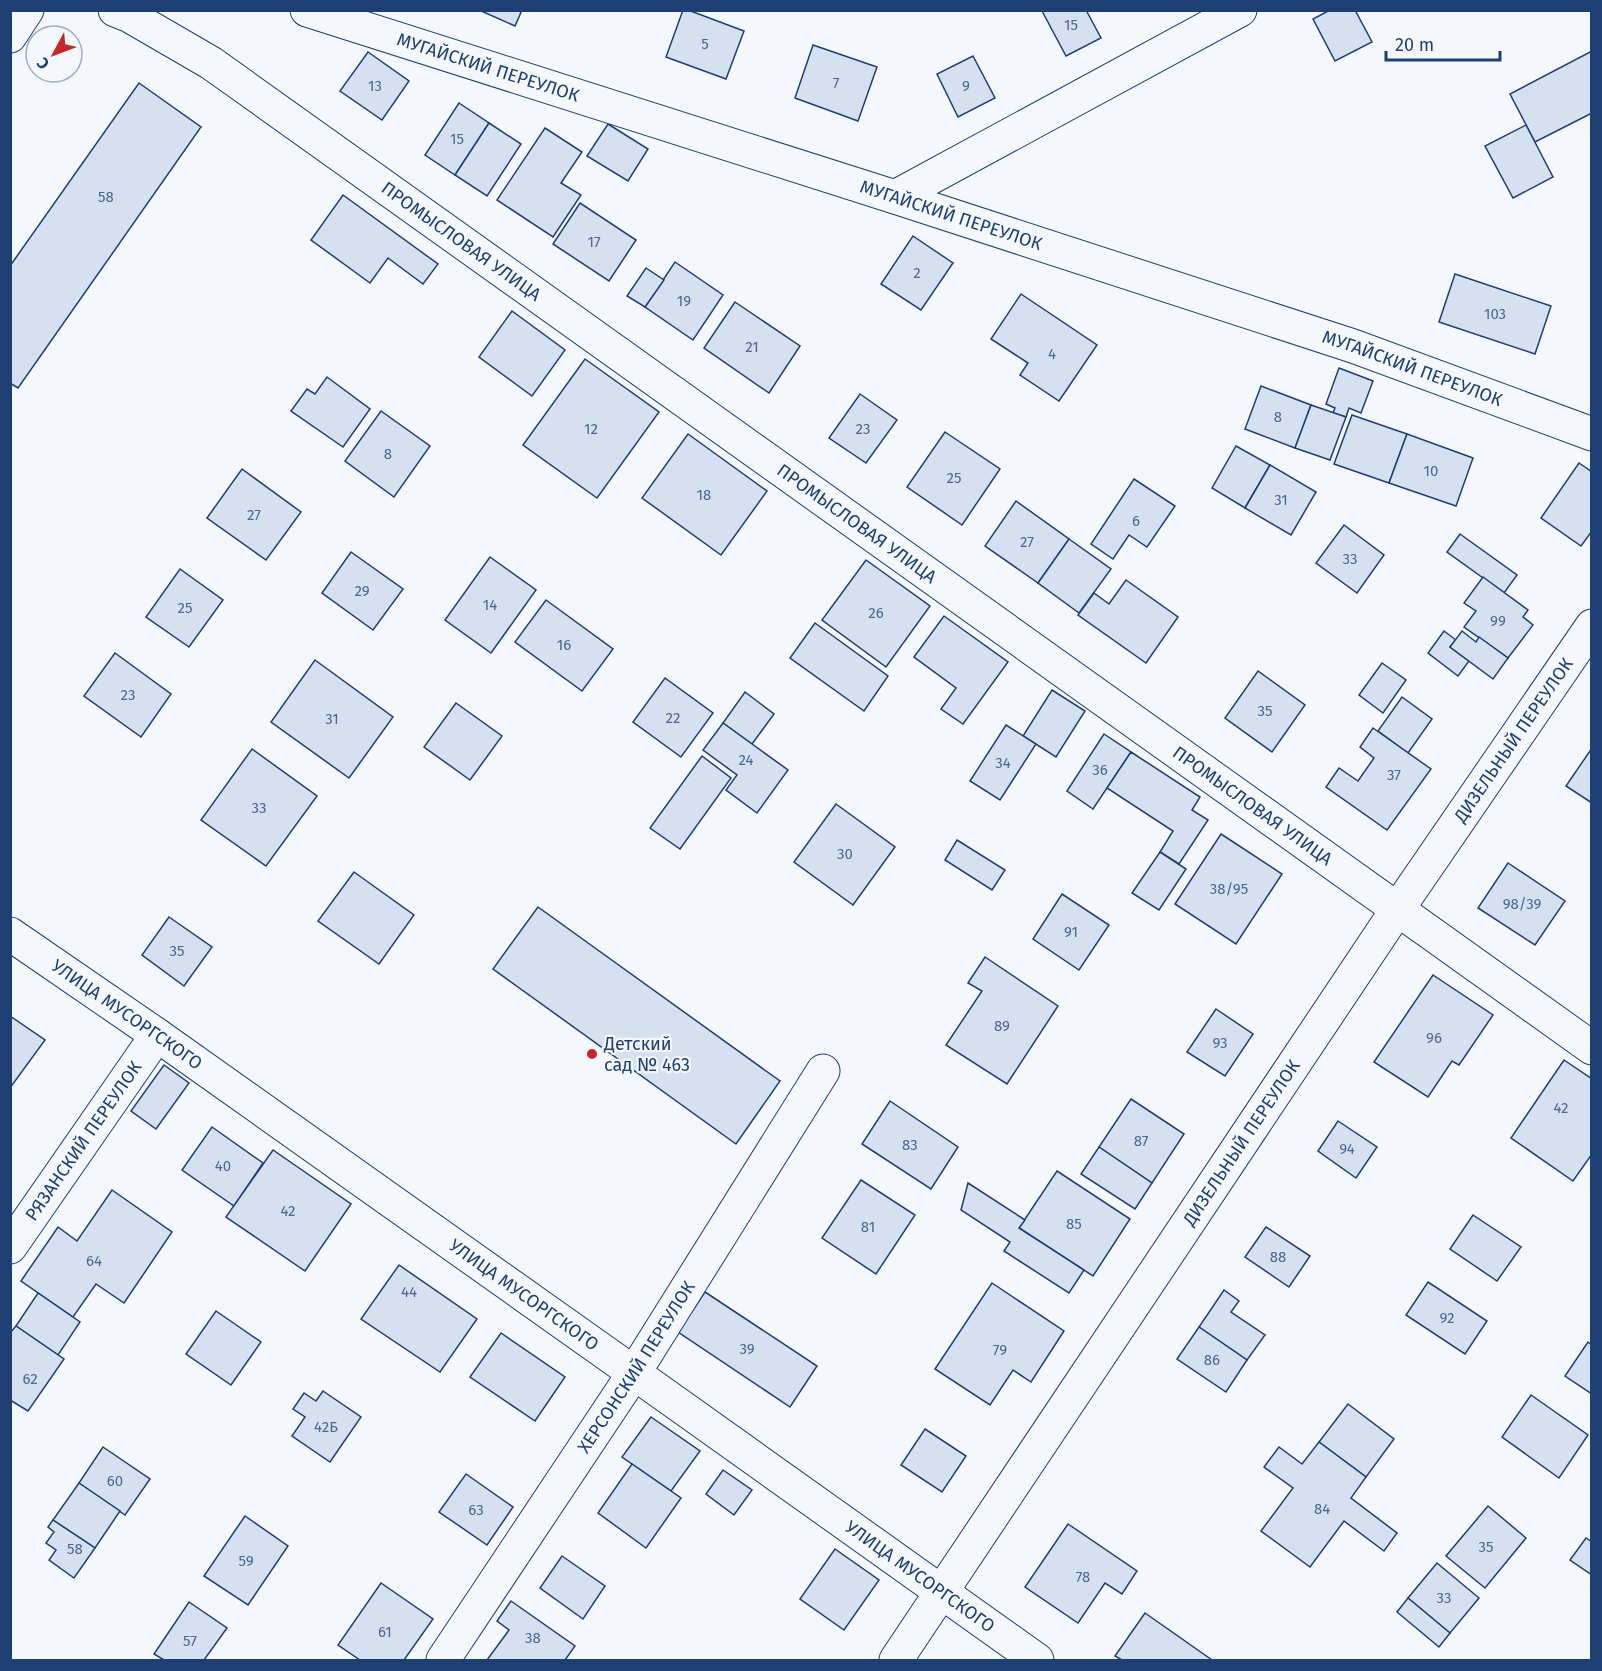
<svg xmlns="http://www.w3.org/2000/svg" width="1602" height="1671" font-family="'Fira Sans',sans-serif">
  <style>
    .building { fill: #d5e0f0; stroke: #1d3f73; stroke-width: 1.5 }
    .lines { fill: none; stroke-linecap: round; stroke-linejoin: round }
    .street-casing { stroke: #1d3f73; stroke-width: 35 }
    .secondary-casing { stroke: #1d3f73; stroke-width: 35 }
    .street { stroke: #f4f7fb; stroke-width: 33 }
    .secondary { stroke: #f4f7fb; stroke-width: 33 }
    .poi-dot { fill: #c62828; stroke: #f4f7fb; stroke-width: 2 }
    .labels { text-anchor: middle; stroke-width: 4.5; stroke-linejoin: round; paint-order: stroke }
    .number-label { font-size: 15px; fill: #4b6792 }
    .street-label { font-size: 18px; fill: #1d3f73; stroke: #f4f7fb }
    .poi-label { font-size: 18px; fill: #1d3f73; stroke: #f4f7fb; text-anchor: start }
  </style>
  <rect width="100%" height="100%" fill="#f4f7fb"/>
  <g class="building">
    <polygon points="479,10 522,10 515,26"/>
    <polygon points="683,10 688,10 744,31 726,79 666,57"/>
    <polygon points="1086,10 1101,38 1066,56 1042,11"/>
    <polygon points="1330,10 1355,10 1372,42 1335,61 1313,19"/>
    <polygon points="813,45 877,67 858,121 795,98"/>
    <polygon points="1592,51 1592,113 1535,142 1510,94"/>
    <polygon points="368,52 409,81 382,120 340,91"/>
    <polygon points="973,56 995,98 958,117 937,74"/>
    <polygon points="139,83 201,127 18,388 10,383 10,266"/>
    <polygon points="459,103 489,123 455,175 425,155"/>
    <polygon points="489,123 521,144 487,196 455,175"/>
    <polygon points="608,124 648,149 628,181 587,156"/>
    <polygon points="1526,125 1553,177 1513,198 1485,146"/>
    <polygon points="545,128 582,152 561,183 581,195 553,237 497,200"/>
    <polygon points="343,195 438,264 423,284 388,258 370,283 311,240"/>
    <polygon points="580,203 636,240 609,281 553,244"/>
    <polygon points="913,236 953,263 921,310 881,284"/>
    <polygon points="675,262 723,295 693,340 645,307"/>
    <polygon points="646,268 664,280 645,307 627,296"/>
    <polygon points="1455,274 1551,306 1535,354 1439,322"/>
    <polygon points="1021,294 1097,345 1059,401 1020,375 1028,363 991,339"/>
    <polygon points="735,302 800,346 769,393 704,348"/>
    <polygon points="512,311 565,350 532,396 479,357"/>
    <polygon points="585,359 659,412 597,498 523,445"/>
    <polygon points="1339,368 1373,381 1361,413 1349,408 1346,417 1333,413 1335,408 1326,404"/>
    <polygon points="327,377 370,409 343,447 291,411 307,389 315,394"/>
    <polygon points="1261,386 1311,405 1295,448 1245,429"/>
    <polygon points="860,394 897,420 866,463 829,438"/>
    <polygon points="1311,405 1346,417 1330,460 1295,448"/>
    <polygon points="381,411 430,446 394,497 345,461"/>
    <polygon points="1352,415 1407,434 1389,483 1334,464"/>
    <polygon points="945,432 1000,469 962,525 907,487"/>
    <polygon points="688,434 767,491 721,555 642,498"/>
    <polygon points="1407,434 1473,458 1456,506 1389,483"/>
    <polygon points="1236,446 1270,465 1245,508 1212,488"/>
    <polygon points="1579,463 1592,472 1592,531 1581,546 1541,518"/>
    <polygon points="1270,465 1316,492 1291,535 1245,508"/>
    <polygon points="242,469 301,512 266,560 207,518"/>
    <polygon points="1134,479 1175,506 1147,547 1129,535 1113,559 1091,544"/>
    <polygon points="1016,501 1069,539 1038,583 985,546"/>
    <polygon points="1344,525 1384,555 1357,593 1316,563"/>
    <polygon points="1460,534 1517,575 1504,593 1447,552"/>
    <polygon points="1069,539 1111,569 1079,613 1038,583"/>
    <polygon points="351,552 403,589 373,630 322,593"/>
    <polygon points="490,557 536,590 491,653 445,620"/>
    <polygon points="866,560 930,606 886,667 822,620"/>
    <polygon points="180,569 223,600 189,647 146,617"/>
    <polygon points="1483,577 1528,610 1523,617 1533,625 1508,658 1464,627 1476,611 1464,603"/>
    <polygon points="1126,580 1178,617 1146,663 1078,615 1094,593 1109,604"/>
    <polygon points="546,600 613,649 582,691 515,642"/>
    <polygon points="944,616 1008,662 963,724 941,709 956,688 914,657"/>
    <polygon points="815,623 888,676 864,711 790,658"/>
    <polygon points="1444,631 1456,640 1450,647 1469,661 1458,676 1428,653"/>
    <polygon points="1462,631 1476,642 1479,637 1508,658 1493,679 1450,647"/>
    <polygon points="115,653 171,694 141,737 84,696"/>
    <polygon points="315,660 393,717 349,778 271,722"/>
    <polygon points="1382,663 1406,680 1383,713 1359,695"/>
    <polygon points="1258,671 1305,705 1272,752 1225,718"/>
    <polygon points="665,678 713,713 681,757 633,722"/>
    <polygon points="1052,690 1085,711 1056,757 1023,736"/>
    <polygon points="745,692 774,714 752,744 723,723"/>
    <polygon points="1402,697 1432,719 1408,753 1378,731"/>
    <polygon points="456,703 502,736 470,780 424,747"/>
    <polygon points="723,723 788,770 757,813 726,790 737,775 703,750"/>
    <polygon points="1006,725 1036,744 1000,800 970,781"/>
    <polygon points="1373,728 1431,769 1387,830 1326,787 1339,768 1358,781 1374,758 1360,747"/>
    <polygon points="1104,734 1131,752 1093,809 1067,791"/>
    <polygon points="1592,748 1592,803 1566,786"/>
    <polygon points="252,749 317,796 266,866 201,820"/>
    <polygon points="1131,752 1200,797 1192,810 1208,820 1179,864 1160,852 1173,831 1107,788"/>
    <polygon points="702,756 731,778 680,849 650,828"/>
    <polygon points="836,804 895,847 853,905 794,862"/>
    <polygon points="1221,834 1282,874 1236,944 1175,904"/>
    <polygon points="957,840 1005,870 992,890 945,860"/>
    <polygon points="1160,852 1186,869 1159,910 1132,893"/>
    <polygon points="1508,863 1565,901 1535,945 1478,908"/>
    <polygon points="354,872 414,915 379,964 318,921"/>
    <polygon points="1062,894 1109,925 1079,970 1033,939"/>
    <polygon points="538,907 780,1081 736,1144 493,969"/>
    <polygon points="169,917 212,947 184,986 142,955"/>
    <polygon points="985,957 1058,1006 1007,1084 946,1045 982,991 968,983"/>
    <polygon points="1433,975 1493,1015 1459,1065 1452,1061 1428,1097 1374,1062"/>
    <polygon points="1216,1009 1253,1034 1225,1076 1187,1052"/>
    <polygon points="10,1016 45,1040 10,1088"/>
    <polygon points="1564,1060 1592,1079 1592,1154 1573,1181 1511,1138"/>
    <polygon points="164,1065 189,1083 156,1129 131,1111"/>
    <polygon points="1131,1099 1184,1134 1152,1183 1099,1147"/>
    <polygon points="890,1101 958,1147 931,1189 862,1144"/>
    <polygon points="1338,1121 1377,1147 1356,1178 1318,1151"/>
    <polygon points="212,1127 263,1163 234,1206 182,1170"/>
    <polygon points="1099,1147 1152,1183 1135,1209 1081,1174"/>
    <polygon points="273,1150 351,1204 305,1271 226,1217"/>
    <polygon points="1057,1171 1130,1219 1093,1276 1019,1228"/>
    <polygon points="861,1180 915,1215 876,1274 822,1238"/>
    <polygon points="968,1183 1025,1220 1019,1228 1084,1270 1069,1293 1004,1251 1010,1242 961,1210"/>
    <polygon points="112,1190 172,1232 124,1303 96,1284 73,1317 21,1281 58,1227 77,1241"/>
    <polygon points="1473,1215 1521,1247 1497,1281 1450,1249"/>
    <polygon points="1266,1227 1310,1256 1289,1287 1245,1257"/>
    <polygon points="399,1265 477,1319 440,1372 361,1319"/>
    <polygon points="1428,1282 1487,1321 1465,1354 1406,1315"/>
    <polygon points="992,1283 1064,1331 1031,1382 1013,1370 990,1405 935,1369"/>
    <polygon points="1224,1290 1239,1301 1231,1312 1265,1335 1247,1360 1199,1327"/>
    <polygon points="705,1292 817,1366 790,1407 678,1332"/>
    <polygon points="38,1293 80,1322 58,1355 16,1326"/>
    <polygon points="216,1311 261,1342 231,1385 186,1354"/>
    <polygon points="16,1326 64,1359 28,1411 10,1400 10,1333"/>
    <polygon points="1199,1327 1247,1360 1226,1392 1177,1359"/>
    <polygon points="501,1333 565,1377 535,1421 470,1377"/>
    <polygon points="1588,1342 1592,1345 1592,1394 1565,1376"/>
    <polygon points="323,1391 361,1417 330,1462 292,1436 305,1417 293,1409 304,1393 316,1401"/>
    <polygon points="1531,1395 1588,1435 1559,1478 1502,1437"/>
    <polygon points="1348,1404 1394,1439 1366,1477 1319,1442"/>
    <polygon points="651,1417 700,1451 671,1491 622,1457"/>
    <polygon points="925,1429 966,1456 942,1492 901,1465"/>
    <polygon points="1319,1442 1366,1477 1351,1498 1397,1533 1384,1551 1344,1521 1310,1567 1261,1531 1293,1488 1264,1467 1279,1447 1302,1464"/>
    <polygon points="103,1447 150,1479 125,1515 79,1483"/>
    <polygon points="632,1464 681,1498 646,1548 598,1513"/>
    <polygon points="723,1470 752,1490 734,1515 706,1494"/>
    <polygon points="466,1474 513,1507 487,1545 439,1512"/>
    <polygon points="79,1483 120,1511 95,1548 53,1520"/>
    <polygon points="1488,1506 1526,1538 1485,1588 1446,1556"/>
    <polygon points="245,1516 288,1546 248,1605 204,1576"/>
    <polygon points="53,1520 95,1548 74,1578 49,1560 56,1550 46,1543 54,1532 48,1527"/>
    <polygon points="1068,1524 1137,1571 1122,1594 1105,1583 1078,1623 1025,1587"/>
    <polygon points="1586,1538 1592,1542 1592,1575 1570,1560"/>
    <polygon points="835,1549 879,1580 844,1630 800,1599"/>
    <polygon points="562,1556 605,1586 583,1619 540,1588"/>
    <polygon points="1437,1563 1479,1598 1450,1633 1408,1598"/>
    <polygon points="381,1583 433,1619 404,1660 360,1660 338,1645"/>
    <polygon points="1408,1598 1450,1633 1439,1647 1397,1612"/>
    <polygon points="511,1601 575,1646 565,1660 487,1660 509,1630 497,1621"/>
    <polygon points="189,1602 227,1628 204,1660 164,1660 154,1654"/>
    <polygon points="1145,1613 1212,1660 1122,1660 1115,1656"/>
  </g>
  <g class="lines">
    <defs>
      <g id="street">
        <path id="s1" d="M115,10L130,16L211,63L1592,1048"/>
        <path id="s2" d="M307,10L895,197L1353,346L1592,434"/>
        <polyline points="895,197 1240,10"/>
        <path id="s3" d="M10,934L157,1035L634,1373L1037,1660"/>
        <path id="s4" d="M10,1247L157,1035"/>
        <path id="s5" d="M443,1660L634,1373L823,1071"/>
        <path id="s6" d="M896,1660L1397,910L1592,626"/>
      </g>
      <polyline id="secondary" points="10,36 27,10"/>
    </defs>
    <use href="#street" class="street-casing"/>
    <use href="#secondary" class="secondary-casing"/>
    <use href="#street" class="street"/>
    <use href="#secondary" class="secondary"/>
  </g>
  <circle class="poi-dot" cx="592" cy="1054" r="6"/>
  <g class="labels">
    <g class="number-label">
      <text x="1071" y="30">15</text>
      <text x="705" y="49">5</text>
      <text x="836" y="88">7</text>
      <text x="375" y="91">13</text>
      <text x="966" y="91">9</text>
      <text x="457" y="144">15</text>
      <text x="106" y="202">58</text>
      <text x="594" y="247">17</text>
      <text x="917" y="278">2</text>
      <text x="684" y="306">19</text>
      <text x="1495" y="319">103</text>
      <text x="752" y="352">21</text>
      <text x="1052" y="359">4</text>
      <text x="1278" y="422">8</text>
      <text x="591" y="434">12</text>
      <text x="863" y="434">23</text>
      <text x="388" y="459">8</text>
      <text x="1431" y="476">10</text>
      <text x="954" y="483">25</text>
      <text x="704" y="500">18</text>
      <text x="1281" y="505">31</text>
      <text x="254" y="520">27</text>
      <text x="1136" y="526">6</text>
      <text x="1027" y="547">27</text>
      <text x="1350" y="564">33</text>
      <text x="362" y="596">29</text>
      <text x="490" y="610">14</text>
      <text x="185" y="613">25</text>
      <text x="876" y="618">26</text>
      <text x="1498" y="626">99</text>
      <text x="564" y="650">16</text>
      <text x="128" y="700">23</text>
      <text x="1265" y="716">35</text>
      <text x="673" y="723">22</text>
      <text x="332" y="724">31</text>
      <text x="746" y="765">24</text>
      <text x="1003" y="768">34</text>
      <text x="1100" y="775">36</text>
      <text x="1394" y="780">37</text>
      <text x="259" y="813">33</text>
      <text x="845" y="859">30</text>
      <text x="1229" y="894">38/95</text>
      <text x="1522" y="909">98/39</text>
      <text x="1071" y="937">91</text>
      <text x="177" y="956">35</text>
      <text x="1002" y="1031">89</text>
      <text x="1434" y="1043">96</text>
      <text x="1220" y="1048">93</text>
      <text x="1561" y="1113">42</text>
      <text x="1141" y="1146">87</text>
      <text x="910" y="1150">83</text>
      <text x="1347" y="1154">94</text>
      <text x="223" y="1171">40</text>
      <text x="288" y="1216">42</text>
      <text x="1074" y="1229">85</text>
      <text x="868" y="1232">81</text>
      <text x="1278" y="1262">88</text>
      <text x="94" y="1266">64</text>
      <text x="409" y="1297">44</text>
      <text x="1447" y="1323">92</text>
      <text x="747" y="1354">39</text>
      <text x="1000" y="1355">79</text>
      <text x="1212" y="1365">86</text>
      <text x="30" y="1384">62</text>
      <text x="326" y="1432">42Б</text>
      <text x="115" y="1486">60</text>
      <text x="1322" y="1514">84</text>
      <text x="476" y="1515">63</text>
      <text x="1486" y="1552">35</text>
      <text x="75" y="1554">58</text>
      <text x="246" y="1566">59</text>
      <text x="1083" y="1582">78</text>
      <text x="1444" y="1603">33</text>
      <text x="385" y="1637">61</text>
      <text x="533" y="1643">38</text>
      <text x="190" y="1646">57</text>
    </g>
    <g class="street-label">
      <text dy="6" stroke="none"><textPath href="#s2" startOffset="190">МУГАЙСКИЙ ПЕРЕУЛОК</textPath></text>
      <text dy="6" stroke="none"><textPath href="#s2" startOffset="676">МУГАЙСКИЙ ПЕРЕУЛОК</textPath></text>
      <text dy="6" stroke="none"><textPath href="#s1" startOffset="417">ПРОМЫСЛОВАЯ УЛИЦА</textPath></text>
      <text dy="6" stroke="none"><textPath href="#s2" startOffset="1162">МУГАЙСКИЙ ПЕРЕУЛОК</textPath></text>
      <text dy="6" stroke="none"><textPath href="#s1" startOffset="903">ПРОМЫСЛОВАЯ УЛИЦА</textPath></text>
      <text dy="6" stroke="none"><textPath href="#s6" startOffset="1108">ДИЗЕЛЬНЫЙ ПЕРЕУЛОК</textPath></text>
      <text dy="6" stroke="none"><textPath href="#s1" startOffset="1389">ПРОМЫСЛОВАЯ УЛИЦА</textPath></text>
      <text dy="6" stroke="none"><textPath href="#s3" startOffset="142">УЛИЦА МУСОРГСКОГО</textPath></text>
      <text dy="6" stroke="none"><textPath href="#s4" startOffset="129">РЯЗАНСКИЙ ПЕРЕУЛОК</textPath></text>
      <text dy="6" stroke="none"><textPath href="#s6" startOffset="622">ДИЗЕЛЬНЫЙ ПЕРЕУЛОК</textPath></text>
      <text dy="6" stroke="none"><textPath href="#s3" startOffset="628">УЛИЦА МУСОРГСКОГО</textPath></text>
      <text dy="6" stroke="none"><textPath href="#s5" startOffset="351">ХЕРСОНСКИЙ ПЕРЕУЛОК</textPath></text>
      <text dy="6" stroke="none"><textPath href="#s3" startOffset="1114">УЛИЦА МУСОРГСКОГО</textPath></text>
    </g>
    <g class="poi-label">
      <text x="604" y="1050">Детский<tspan x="604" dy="21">сад № 463</tspan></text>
    </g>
  </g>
  <rect width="1602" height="1671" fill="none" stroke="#1d3f73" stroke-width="24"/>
  <g transform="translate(54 54) rotate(229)"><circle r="28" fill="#f4f7fb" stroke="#9eadc5" stroke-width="1.5"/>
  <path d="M0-4.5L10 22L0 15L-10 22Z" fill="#c62828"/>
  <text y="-9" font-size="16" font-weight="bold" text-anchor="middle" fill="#1d3f73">С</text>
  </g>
  <path d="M1386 51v9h114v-9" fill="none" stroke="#1d3f73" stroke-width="3"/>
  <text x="1395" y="51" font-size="18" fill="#1d3f73" stroke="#f4f7fb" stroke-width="4.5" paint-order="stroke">20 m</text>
</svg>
